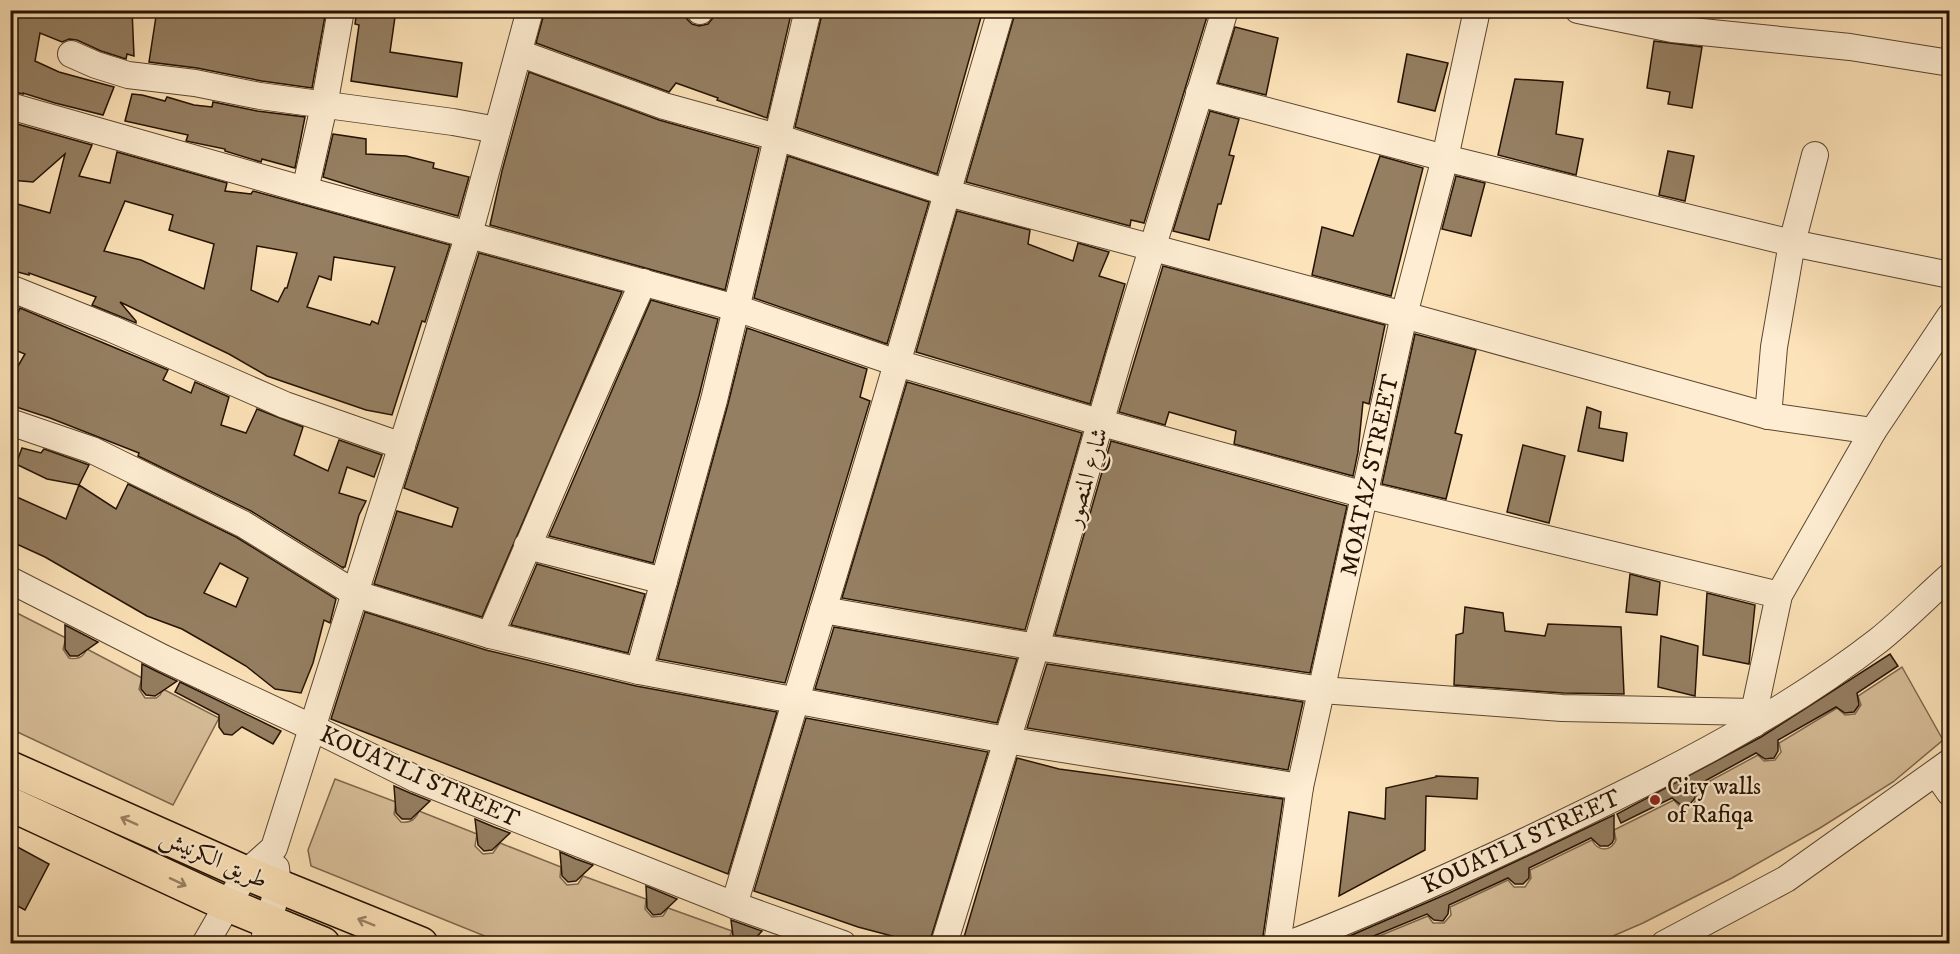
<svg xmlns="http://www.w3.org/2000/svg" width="1960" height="954" font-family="'IM FELL DW Pica',Amiri,serif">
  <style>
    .green { fill: #d8bf9a; stroke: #7e684e; stroke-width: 1.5 }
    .building { fill: #957f62; stroke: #251203; stroke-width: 1.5; fill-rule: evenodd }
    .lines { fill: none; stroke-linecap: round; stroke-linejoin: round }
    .minor-casing { stroke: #5b4630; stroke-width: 28 }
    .major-casing { stroke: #251203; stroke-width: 36 }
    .minor { stroke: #feedd2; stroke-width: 26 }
    .major { stroke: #fde3b9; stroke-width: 33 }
    .oneway { stroke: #9c8567 }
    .poi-dot { fill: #8f2418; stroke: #feedd2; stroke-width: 2 }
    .labels { text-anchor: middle; stroke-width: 4.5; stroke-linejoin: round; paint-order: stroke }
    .street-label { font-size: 24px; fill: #251203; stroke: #feedd2 }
    .poi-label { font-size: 24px; fill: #251203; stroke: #feedd2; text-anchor: start }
  </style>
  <rect width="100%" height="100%" fill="#fde3b9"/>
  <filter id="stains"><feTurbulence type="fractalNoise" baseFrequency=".00333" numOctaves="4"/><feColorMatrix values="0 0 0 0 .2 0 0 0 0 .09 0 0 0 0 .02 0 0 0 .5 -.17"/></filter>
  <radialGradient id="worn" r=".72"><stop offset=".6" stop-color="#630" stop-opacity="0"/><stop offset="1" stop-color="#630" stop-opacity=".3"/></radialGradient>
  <g class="green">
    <path d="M11,610L66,638L63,649L69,658C78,660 83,657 87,649L142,678L139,689L145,698H156L160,695L163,689L219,718L173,805L11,729Z"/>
    <path d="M1902,667L1943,740L1893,782L1820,828L1732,878L1643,923L1597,943H1368L1367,941L1428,916L1433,923H1444L1451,915L1450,907L1508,880L1514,887H1525L1531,878L1530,870L1592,840C1598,852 1611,852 1616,840L1614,830L1674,800L1680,807H1691L1697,798L1695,789L1758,755L1764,761L1775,760L1781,752L1779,743L1837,708L1845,715L1855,714L1861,705L1858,696Z"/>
    <path d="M335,779L396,802L394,814L401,822C411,823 415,820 419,811L477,834L475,846L483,854L493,853L500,843L561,867L560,877L567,885L578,884L583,876L646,899L645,909L652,917L663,916L668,908L732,931L730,936L732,943H502L311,866L308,850Z"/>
  </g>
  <g class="building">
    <polygon points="10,10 132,10 134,56 127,54 126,59 101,51 77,40 69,39 62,42 40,33 35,61 59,72 114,87 103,115 55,103 23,93 23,94 10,91"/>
    <polygon points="157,10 271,10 325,16 312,88 262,81 197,68 149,62"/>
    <polygon points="357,10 396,10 390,52 462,63 457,97 351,81 359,25 355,24"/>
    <polygon points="545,10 685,10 687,19 692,24 699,26 708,24 713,18 715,10 792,10 767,118 717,100 718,98 676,83 669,92 536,43"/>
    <polygon points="823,10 983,10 937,174 795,127"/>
    <polygon points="1016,10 1209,10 1144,223 1131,220 1130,226 966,182"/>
    <polygon points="1235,27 1278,38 1266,95 1218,83"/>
    <polygon points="1654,41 1702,47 1692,108 1668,104 1670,92 1647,88"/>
    <polygon points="1407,54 1448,63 1435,111 1398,102"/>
    <polygon points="529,72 659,120 759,148 725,290 490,225 502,171"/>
    <polygon points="1515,79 1563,82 1556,134 1583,139 1576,175 1498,155"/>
    <polygon points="132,94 142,95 165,101 167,97 194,105 212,107 213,102 257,111 305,117 295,168 262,159 261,162 225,151 225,149 186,141 188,135 125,121"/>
    <polygon points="1210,111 1239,119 1229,155 1234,156 1221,204 1218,204 1209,240 1173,231"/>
    <path d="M10,122L92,145L79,176L110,183L117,152L227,183L225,191L251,194L253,191L450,245L425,322L422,321L392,415L366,410L267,376L229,354L120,302L136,321V323L92,305L96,297L29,273V275L10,270V202L50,213L65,154L33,182L10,180ZM125,201L173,215L169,230L214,244L204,289L141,260L104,251ZM257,246L297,253L287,288H285L278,302L251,290ZM334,257L395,267L378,324L372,321L370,325L307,307L319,276L331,280Z"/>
    <polygon points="333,134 366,139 366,154 406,156 434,163 433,168 469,177 458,216 374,193 323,177"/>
    <polygon points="1668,151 1694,156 1685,201 1659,195"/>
    <polygon points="788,156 929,202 887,344 754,298"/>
    <polygon points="1380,156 1423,168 1391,296 1312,275 1322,227 1353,236"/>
    <polygon points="1456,176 1485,183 1471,236 1442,229"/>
    <polygon points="957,211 1030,230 1028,244 1073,261 1078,243 1109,252 1099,276 1125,284 1090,404 916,352"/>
    <polygon points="479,253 622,292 482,617 374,584 397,511 452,527 458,508 404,488"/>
    <polygon points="1163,266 1385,325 1369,404 1363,402 1358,452 1353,476 1234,444 1236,431 1169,412 1165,425 1119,412"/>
    <polygon points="651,300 718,319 699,396 653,563 549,536"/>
    <polygon points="20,308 168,370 163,380 191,393 195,382 229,397 221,425 246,433 257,409 303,427 294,455 328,471 339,440 382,455 374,477 347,467 339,493 366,501 359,515 345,567 343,567 343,568 251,511 138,456 139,453 50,418 10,405 10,373 14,373 25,354 10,348 10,331"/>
    <polygon points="747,328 867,369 860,397 870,401 785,683 658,659 728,404"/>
    <polygon points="1415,334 1476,350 1455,433 1462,435 1446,499 1382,484"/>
    <polygon points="907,382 1082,433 1025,630 842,598"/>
    <polygon points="1587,407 1601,412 1599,428 1627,433 1623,461 1578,451"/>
    <polygon points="1111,441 1347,506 1310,673 1055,635"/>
    <polygon points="1523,445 1565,456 1549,523 1507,512"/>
    <polygon points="22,448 41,453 44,449 89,465 79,485 47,479 16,464"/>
    <path d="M128,484L236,537L336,599L330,623L324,620L313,663L301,693L275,689L246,666L217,649L182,629L147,616L45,557L10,541V494L66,519L79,485L116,509ZM220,563L248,578L236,607L204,593Z"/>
    <polygon points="537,564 645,594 628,653 511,625"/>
    <polygon points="1630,574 1660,582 1657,615 1626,612"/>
    <polygon points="1707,593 1755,605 1749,664 1703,655"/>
    <polygon points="1465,607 1503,613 1505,631 1545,636 1548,624 1621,627 1624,694 1563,693 1454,685 1456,635 1463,633"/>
    <polygon points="365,612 486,650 636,686 777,712 728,874 331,719"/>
    <polygon points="65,625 98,642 78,656 70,656 65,649"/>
    <polygon points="834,627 1017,659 997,723 815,689"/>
    <polygon points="1661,636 1698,646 1695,696 1658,687"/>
    <polygon points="1890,654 1898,666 1857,693 1859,705 1854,712 1845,713 1836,707 1778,740 1778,751 1774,758 1765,759 1756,753 1694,787 1695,798 1690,804 1681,805 1672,798 1621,823 1617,814 1761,737"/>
    <polygon points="142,664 156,671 177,681 155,696 146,695 141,689"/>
    <polygon points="1047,664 1303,702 1288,770 1027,728"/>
    <polygon points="180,682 281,731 273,744 242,727 232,735 224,734 219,727 219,715 175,692"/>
    <polygon points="806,718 988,752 929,944 922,944 858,927 754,891"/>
    <polygon points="1017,758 1059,769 1283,799 1263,936 1236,944 962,944"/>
    <polygon points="1436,776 1478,778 1477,799 1426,796 1425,850 1339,896 1349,812 1385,819 1386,788 1436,777"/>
    <polygon points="394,786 410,793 430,801 411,819 402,819 396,813"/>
    <polygon points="1614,815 1614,839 1612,843 1608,846 1600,846 1591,838 1529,868 1529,878 1523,884 1515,884 1508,878 1449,905 1448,914 1443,921 1434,920 1427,914 1364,940 1365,944 1331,944 1449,893"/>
    <polygon points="475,819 494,827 510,833 492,850 484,851 478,845"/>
    <polygon points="10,843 49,864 25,910 10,902"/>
    <polygon points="560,852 576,859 593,865 576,881 568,882 562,876"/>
    <polygon points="646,886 677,899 661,914 653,915 647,908"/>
    <polygon points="731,920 762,931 750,944 734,944"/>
  </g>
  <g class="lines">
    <defs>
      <g id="minor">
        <polyline points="1578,10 1672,29 1850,47 1950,63"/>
        <polyline points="700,11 700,10"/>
        <polyline points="519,53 664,106 777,137 948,193 1404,315 1768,416 1873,431"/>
        <polyline points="71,54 96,65 128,75 195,83 260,96 453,122 497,130"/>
        <polyline points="1199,93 1445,158 1792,243 1950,275"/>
        <polyline points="10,106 305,190 736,308 897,363 1102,423 1365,495 1779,595"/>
        <polyline points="305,190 324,106 341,10"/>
        <polyline points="10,288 112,329 285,405 402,446"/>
        <polyline points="1768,416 1774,347 1792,243 1815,155"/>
        <polyline points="10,422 92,450 243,524 356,594 490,635 639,671 1006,740 1300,787"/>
        <polyline points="527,546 664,581"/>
        <polyline points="10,580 163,658 311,727 416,779 734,905 843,944"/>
        <polyline points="823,610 1036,647 1322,690 1562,708 1754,712"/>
        <polyline points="490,635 569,450 643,282"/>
        <polyline points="639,671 714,400 808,10"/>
        <polyline points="1754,724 1754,712 1779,595 1873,431 1950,316"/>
        <polyline points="1936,773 1950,793"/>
        <polyline points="734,905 875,438 1001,10"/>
        <polyline points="205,944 246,873 274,848 469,234 530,10"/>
        <polyline points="263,944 278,886 276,868"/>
        <polyline points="944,944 1036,647 1119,357 1225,10"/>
        <polyline points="1277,944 1300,787 1404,315 1445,158 1477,10"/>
        <path d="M1289,944C1372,912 1453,875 1534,837C1653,780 1775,721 1879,640C1904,620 1926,597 1950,576"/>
        <polyline points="1664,944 1786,879 1950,762"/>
      </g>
      <g id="major">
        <polyline points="10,768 246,873 421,944"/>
        <polyline points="10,804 226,904 323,944"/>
      </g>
    </defs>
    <use href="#minor" class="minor-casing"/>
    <use href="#major" class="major-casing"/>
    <use href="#minor" class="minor"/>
    <use href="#major" class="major"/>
  </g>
  <defs><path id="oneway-shaft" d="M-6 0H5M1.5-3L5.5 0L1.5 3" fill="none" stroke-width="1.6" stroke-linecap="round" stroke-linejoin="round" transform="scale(1.5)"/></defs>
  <g class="oneway">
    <use href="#oneway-shaft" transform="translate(129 821) rotate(-156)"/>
    <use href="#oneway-shaft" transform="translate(178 882) rotate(25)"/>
    <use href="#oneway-shaft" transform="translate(366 922) rotate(-158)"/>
  </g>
  <circle class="poi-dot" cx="1655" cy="800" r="6"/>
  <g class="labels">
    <g class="street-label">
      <text transform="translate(1369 475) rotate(-78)" y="8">MOATAZ STREET</text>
      <text transform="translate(1086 477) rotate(-74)" y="8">شارع المنصور</text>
      <text transform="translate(420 776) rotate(24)" y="8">KOUATLI STREET</text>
      <text transform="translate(1521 841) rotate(-25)" y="8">KOUATLI STREET</text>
      <text transform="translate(214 858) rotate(24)" y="8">طريق الكرنيش</text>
    </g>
    <g class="poi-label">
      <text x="1667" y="794">City walls<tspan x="1667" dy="28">of Rafiqa</tspan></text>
    </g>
  </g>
  <rect width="1960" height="954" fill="none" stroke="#fde3b9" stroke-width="36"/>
  <rect x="12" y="12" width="1936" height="930" fill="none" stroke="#251203" stroke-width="3"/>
  <rect x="18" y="18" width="1924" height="918" fill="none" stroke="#251203" stroke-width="1.5"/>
  <rect width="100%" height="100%" filter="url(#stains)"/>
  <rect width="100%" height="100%" fill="url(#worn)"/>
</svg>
